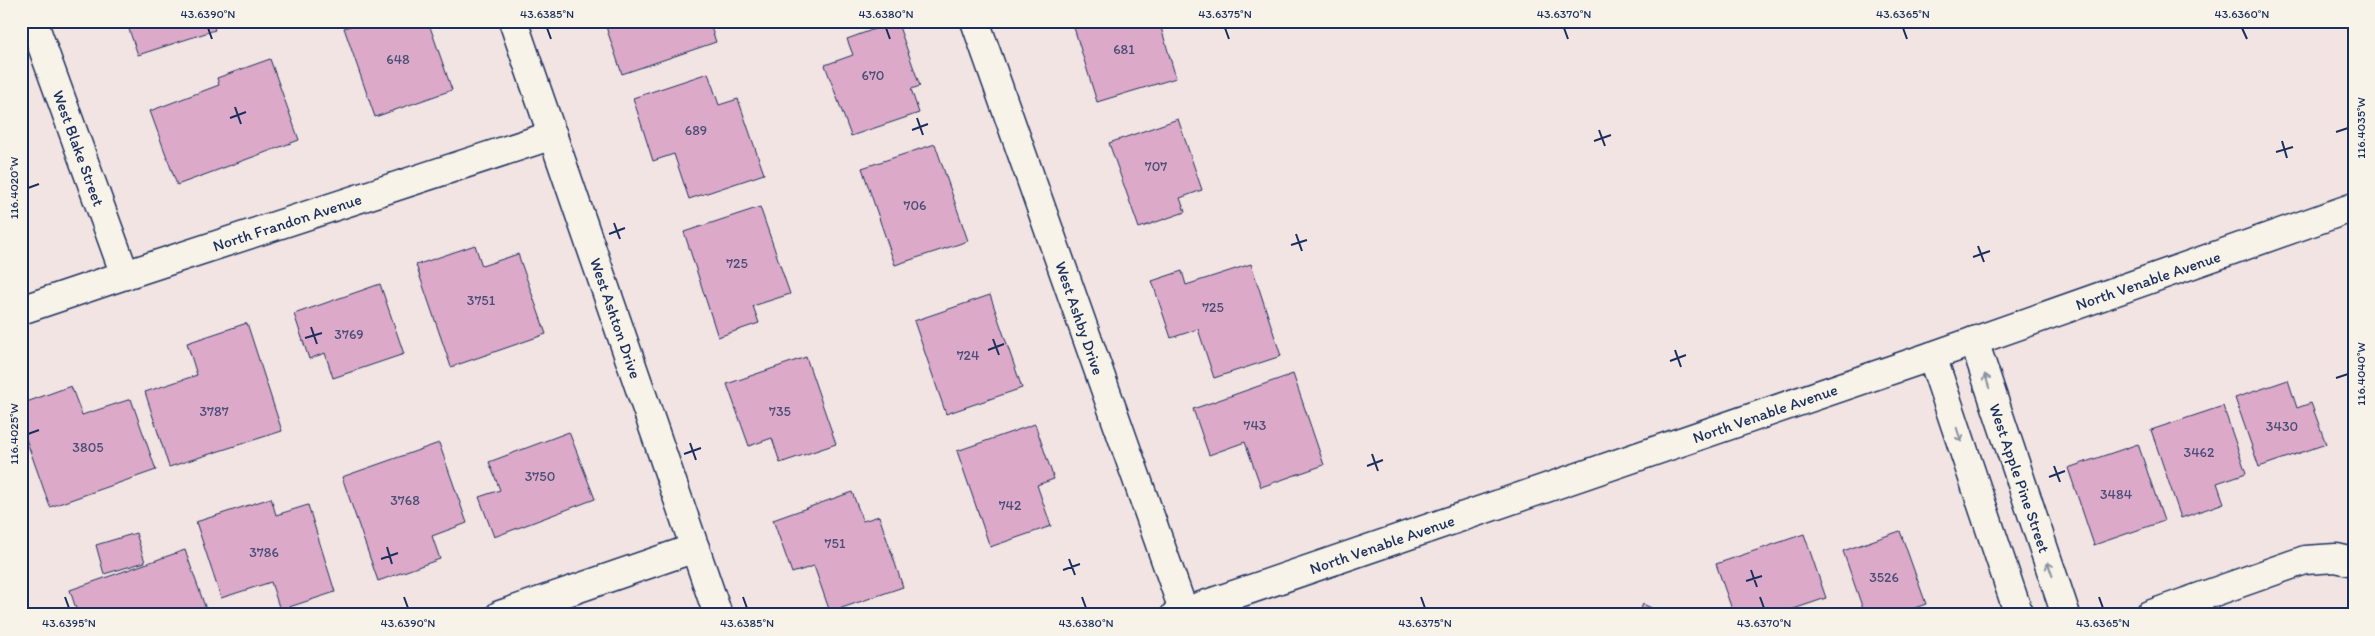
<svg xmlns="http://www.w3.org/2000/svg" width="2375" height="636" font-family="Itim,sans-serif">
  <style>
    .building { fill: #dcaac8; stroke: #1b2f5e }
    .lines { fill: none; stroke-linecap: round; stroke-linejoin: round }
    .minor-casing { stroke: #1b2f5e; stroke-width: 31 }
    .tertiary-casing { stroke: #1b2f5e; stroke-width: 31 }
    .minor { stroke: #f7f3e8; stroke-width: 28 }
    .tertiary { stroke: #f7f3e8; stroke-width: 28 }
    .oneway { stroke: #8991a3 }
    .ticks { fill: none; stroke: #1b2f5e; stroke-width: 2 }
    .labels { text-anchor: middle; stroke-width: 4.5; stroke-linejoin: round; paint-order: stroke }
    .number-label { font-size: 14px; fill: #4b4e78 }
    .street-label { font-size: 16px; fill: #1b2f5e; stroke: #f7f3e8 }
    .neatline { fill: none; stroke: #1b2f5e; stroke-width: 2 }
    .ticks-label { font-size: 12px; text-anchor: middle; fill: #1b2f5e }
  </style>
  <rect width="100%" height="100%" fill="#f2e4e2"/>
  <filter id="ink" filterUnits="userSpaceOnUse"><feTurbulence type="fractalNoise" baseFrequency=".02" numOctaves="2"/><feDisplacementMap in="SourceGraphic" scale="10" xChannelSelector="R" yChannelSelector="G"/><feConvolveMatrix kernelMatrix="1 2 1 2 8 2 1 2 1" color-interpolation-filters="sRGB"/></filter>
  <g filter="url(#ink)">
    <g class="building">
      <polygon points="126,21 212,21 215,30 138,55"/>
      <polygon points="365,21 428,21 452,90 375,117 344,28"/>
      <polygon points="604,21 709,21 716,42 622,74"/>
      <polygon points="897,21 920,86 911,89 919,113 851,136 825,65 853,55 847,39"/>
      <polygon points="1072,21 1159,21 1176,78 1097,102"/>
      <polygon points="270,59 299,140 177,185 150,111 219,85 217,78"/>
      <polygon points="708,73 719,105 738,99 764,174 689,199 674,154 653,161 633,98"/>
      <polygon points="1178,119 1202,190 1180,198 1185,212 1139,228 1109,143"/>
      <polygon points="935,144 968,241 895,265 862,168"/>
      <polygon points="760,207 790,294 753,306 759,323 718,337 684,232"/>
      <polygon points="475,245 482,266 518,254 546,334 451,367 416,265"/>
      <polygon points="1251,264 1281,356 1214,378 1198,329 1171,338 1152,281 1182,271 1186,285"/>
      <polygon points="380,284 404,354 333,378 325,353 309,359 294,314"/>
      <polygon points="990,295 1022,388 946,414 914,321"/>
      <polygon points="247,323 282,431 169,467 145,392 197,375 187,343"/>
      <polygon points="806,357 836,444 780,463 772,438 749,446 727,384"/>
      <polygon points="1293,374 1324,465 1261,487 1245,442 1209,455 1193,409"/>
      <polygon points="2288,380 2297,408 2311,403 2326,444 2259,467 2235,398"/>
      <polygon points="71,386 82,415 131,399 156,470 50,507 21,425 21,404"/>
      <polygon points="2223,406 2246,473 2217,483 2224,503 2181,518 2151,430"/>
      <polygon points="1035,424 1054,479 1037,485 1051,526 990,547 957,451"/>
      <polygon points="569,432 595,499 494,537 479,497 500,490 489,462"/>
      <polygon points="439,443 467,523 432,536 440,559 378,581 342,477"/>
      <polygon points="2138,444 2164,521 2094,545 2068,468"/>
      <polygon points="852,492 863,521 879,516 903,587 830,612 814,566 792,573 773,520"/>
      <polygon points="271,498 276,515 308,505 335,592 280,610 271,582 221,598 196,522"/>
      <polygon points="1900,531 1926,604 1895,615 1865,615 1843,551"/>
      <polygon points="136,533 145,562 104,574 96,545"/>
      <polygon points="1804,534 1826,598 1776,615 1734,615 1716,564"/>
      <polygon points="185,550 208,615 78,615 70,590"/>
      <polygon points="21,595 28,615 21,615"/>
      <polygon points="1643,604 1666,615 1638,615"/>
    </g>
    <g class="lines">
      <defs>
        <g id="minor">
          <polyline points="33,21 125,275"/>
          <polyline points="975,21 1185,615"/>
          <polyline points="21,310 125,275 553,135"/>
          <polyline points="1974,341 2066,615"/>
          <polyline points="1932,356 2019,615"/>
          <polyline points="500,615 695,548"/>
          <polyline points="2149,615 2305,560 2336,558 2354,562"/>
        </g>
        <g id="tertiary">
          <polyline points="513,21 718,615"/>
          <polyline points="1175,615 1932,356 2354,207"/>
        </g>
      </defs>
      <use href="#minor" class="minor-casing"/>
      <use href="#tertiary" class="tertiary-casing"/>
      <use href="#minor" class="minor"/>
      <use href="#tertiary" class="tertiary"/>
    </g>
    <defs><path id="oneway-shaft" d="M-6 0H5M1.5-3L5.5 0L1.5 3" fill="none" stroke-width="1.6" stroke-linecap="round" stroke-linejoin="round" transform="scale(1.25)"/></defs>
    <g class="oneway">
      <use href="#oneway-shaft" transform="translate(1987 381) rotate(-108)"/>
      <use href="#oneway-shaft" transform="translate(1959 435) rotate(72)"/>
      <use href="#oneway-shaft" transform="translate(2050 569) rotate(-109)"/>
    </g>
  </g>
  <path class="ticks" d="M208,28L212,39M547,28L551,39M886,28L890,39M1225,28L1229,39M1564,28L1568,39M1903,28L1907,39M2242,28L2247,39M235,107L241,124M230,118L246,112M917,118L923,135M912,130L928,124M1599,130L1605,146M2336,132L2348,128M1594,141L1611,135M2282,141L2287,158M2276,152L2293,147M28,188L39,184M614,223L620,239M609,234L625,228M1296,234L1302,251M1291,245L1307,240M1978,246L1984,262M1973,257L1990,251M311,327L317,344M305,338L322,333M993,339L999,355M988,350L1004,344M1675,350L1681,367M1670,361L1686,355M2336,378L2348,374M28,434L39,430M690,443L696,460M684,454L701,448M1372,454L1378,471M1367,466L1383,460M2054,466L2060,482M2049,477L2065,471M387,547L392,564M381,559L398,553M1069,559L1075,575M1063,570L1080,564M1751,570L1757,587M1746,581L1762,576M65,597L69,608M404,597L408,608M743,597L747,608M1082,597L1086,608M1421,597L1425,608M1760,597L1764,608M2099,597L2103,608"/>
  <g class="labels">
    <g class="number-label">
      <text x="1124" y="54">681</text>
      <text x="398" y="64">648</text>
      <text x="873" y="80">670</text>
      <text x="696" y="135">689</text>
      <text x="1156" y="171">707</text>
      <text x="915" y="210">706</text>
      <text x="737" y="268">725</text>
      <text x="481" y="305">3751</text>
      <text x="1213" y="312">725</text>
      <text x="349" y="339">3769</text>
      <text x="968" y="360">724</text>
      <text x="214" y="416">3787</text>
      <text x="780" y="416">735</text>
      <text x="1255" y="430">743</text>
      <text x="2282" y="431">3430</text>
      <text x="88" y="452">3805</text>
      <text x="2199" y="457">3462</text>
      <text x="540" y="481">3750</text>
      <text x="2116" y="499">3484</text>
      <text x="405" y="505">3768</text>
      <text x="1010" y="510">742</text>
      <text x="835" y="548">751</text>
      <text x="264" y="557">3786</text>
      <text x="1884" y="582">3526</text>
    </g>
    <g class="street-label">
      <text transform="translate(79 148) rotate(70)" y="6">West Blake Street</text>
      <text transform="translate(287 222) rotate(-18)" y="6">North Frandon Avenue</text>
      <text transform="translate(2148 280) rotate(-19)" y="6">North Venable Avenue</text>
      <text transform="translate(616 318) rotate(71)" y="6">West Ashton Drive</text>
      <text transform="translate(1080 318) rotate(71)" y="6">West Ashby Drive</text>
      <text transform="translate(1765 413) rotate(-19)" y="6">North Venable Avenue</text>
      <text transform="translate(2020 478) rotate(71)" y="6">West Apple Pine Street</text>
      <text transform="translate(1382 544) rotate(-19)" y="6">North Venable Avenue</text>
    </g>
  </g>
  <rect width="2375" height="636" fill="none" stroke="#f7f3e8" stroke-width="55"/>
  <rect x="28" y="28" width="2320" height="580" class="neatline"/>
  <g class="ticks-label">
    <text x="208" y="18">43.6390°N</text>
    <text x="547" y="18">43.6385°N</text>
    <text x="886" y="18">43.6380°N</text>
    <text x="1225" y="18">43.6375°N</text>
    <text x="1564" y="18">43.6370°N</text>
    <text x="1903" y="18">43.6365°N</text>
    <text x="2242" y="18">43.6360°N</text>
    <text transform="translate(2361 128) rotate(-90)" y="4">116.4035°W</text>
    <text transform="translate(14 188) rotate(-90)" y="4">116.4020°W</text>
    <text transform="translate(2361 374) rotate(-90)" y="4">116.4040°W</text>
    <text transform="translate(14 434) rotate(-90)" y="4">116.4025°W</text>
    <text x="69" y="627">43.6395°N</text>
    <text x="408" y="627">43.6390°N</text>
    <text x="747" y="627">43.6385°N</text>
    <text x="1086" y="627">43.6380°N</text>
    <text x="1425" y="627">43.6375°N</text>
    <text x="1764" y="627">43.6370°N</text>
    <text x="2103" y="627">43.6365°N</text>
  </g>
</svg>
